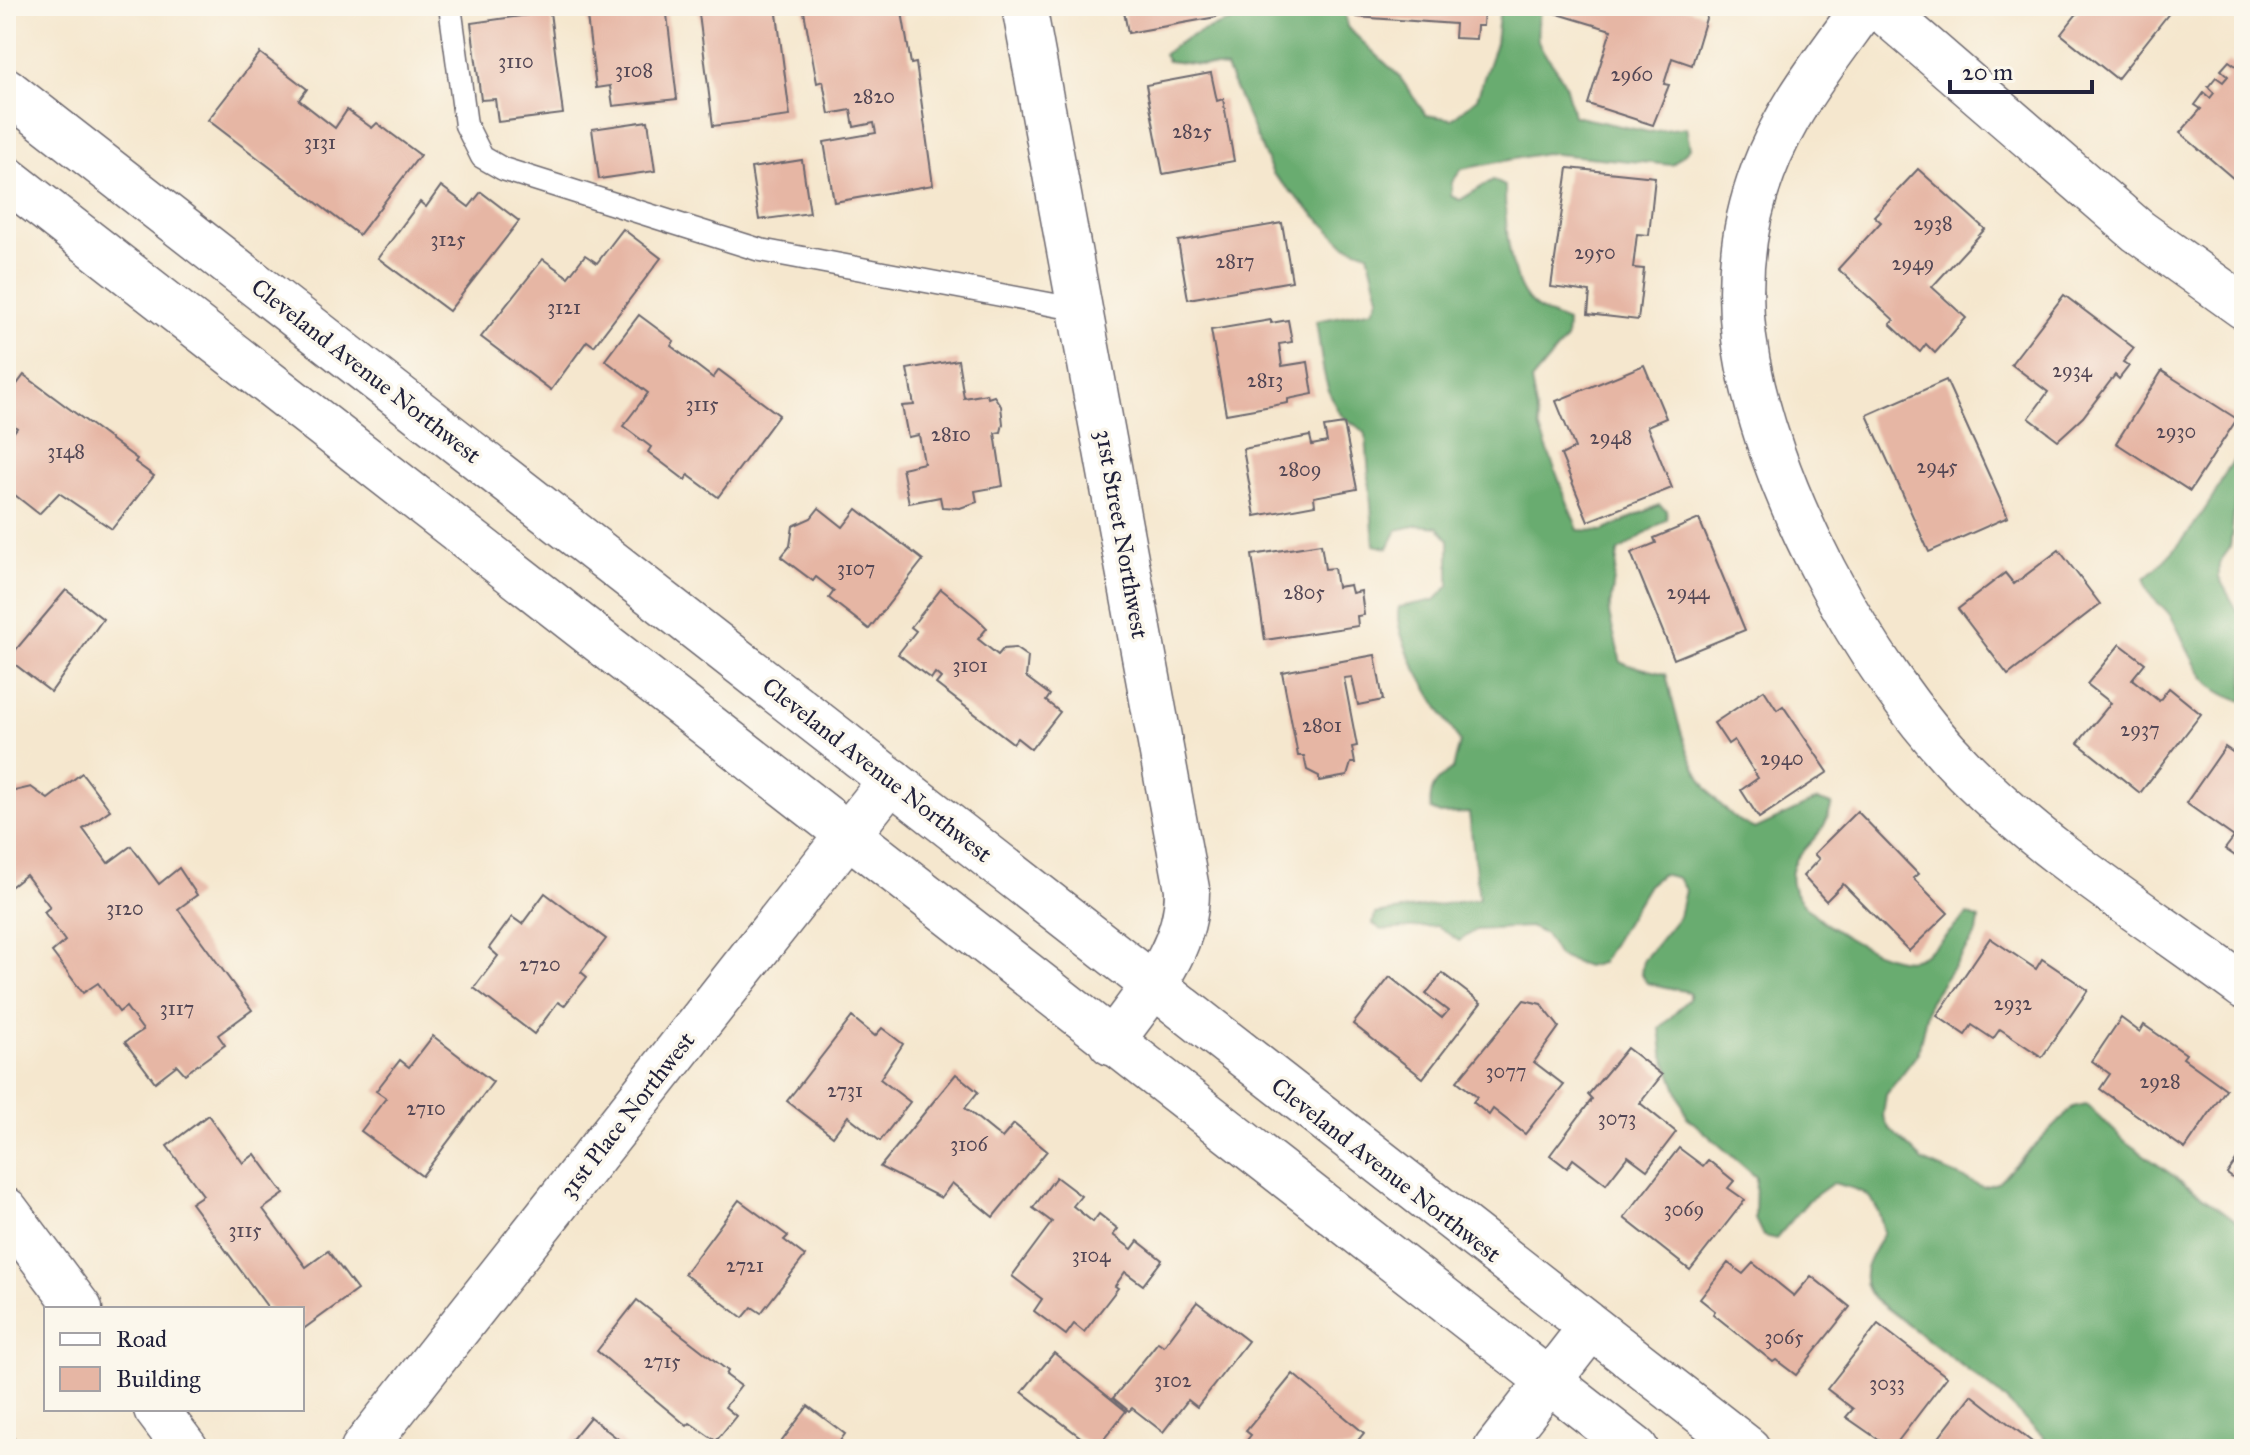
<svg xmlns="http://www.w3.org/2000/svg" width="2250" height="1455" font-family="'IM FELL Great Primer',serif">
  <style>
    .forest { fill: #69ac6f; stroke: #466755; stroke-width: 2 }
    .building { fill: #e6b6a4 }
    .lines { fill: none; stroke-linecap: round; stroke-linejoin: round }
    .lane-casing { stroke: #6c676e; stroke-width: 25 }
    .street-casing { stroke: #6c676e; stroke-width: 47 }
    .secondary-casing { stroke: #6c676e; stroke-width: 47 }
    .lane { stroke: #fff; stroke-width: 22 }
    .street { stroke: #fff; stroke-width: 44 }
    .secondary { stroke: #fff; stroke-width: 44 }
    .labels { text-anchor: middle; stroke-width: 7; stroke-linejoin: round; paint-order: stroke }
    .number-label { font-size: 20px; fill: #534755 }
    .street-label { font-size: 24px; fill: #22223b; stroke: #fbf7ec }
  </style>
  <rect width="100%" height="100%" fill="#fbf7ec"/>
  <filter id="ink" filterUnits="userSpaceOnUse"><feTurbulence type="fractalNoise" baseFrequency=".0125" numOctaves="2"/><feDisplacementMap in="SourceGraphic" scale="16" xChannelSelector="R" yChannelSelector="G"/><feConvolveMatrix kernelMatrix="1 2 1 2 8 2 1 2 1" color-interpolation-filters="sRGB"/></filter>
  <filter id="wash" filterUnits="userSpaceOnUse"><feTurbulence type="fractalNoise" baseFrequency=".006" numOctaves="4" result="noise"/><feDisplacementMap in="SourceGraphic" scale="32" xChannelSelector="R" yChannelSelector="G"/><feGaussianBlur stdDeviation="1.8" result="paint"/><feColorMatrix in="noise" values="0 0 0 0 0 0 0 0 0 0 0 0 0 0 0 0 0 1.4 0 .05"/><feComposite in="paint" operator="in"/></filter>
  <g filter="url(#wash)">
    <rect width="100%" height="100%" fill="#f5e7ce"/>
    <g class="forest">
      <path d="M1304,6H1345L1347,27L1399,76L1426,115L1452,119L1477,98L1496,43L1500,6H1541C1531,55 1543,43 1563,80C1568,90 1570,105 1573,116L1649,132L1686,127L1690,148L1672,165L1545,153L1462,169L1452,182L1451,196L1460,200L1493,180L1505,186C1505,219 1507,282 1533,305C1542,313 1557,317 1567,322L1566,339L1531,381L1540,430L1578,530L1603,531L1659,505L1666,510L1667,519L1618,552L1609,614L1621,663L1666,674C1680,732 1695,803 1755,829L1817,800L1832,805C1829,812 1827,821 1823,827C1811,847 1787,857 1792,884C1797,914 1889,970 1917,958C1935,951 1954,926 1968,914L1979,919L1977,933L1929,1002L1918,1053L1886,1095L1883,1116L1889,1128L1923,1161L1983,1187L1997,1183L2073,1107L2086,1104L2126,1142L2244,1226V1449H2056L1999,1394L1873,1298C1854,1275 1872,1256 1884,1232C1875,1195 1870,1192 1833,1183L1809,1200L1776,1239L1763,1236L1755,1219L1756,1177L1687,1117L1663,1053L1660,1028L1689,999V992L1647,983L1641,974L1643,961L1679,916L1685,890L1678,878L1662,874L1648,885L1601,963L1586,967L1558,956L1545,934L1529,927L1476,930L1459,941L1437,926L1382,930L1373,924L1375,914L1479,899L1469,813L1440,814L1431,810C1428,789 1436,780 1453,769L1460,742C1443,713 1390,639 1399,607L1435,600L1449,586V540L1438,527L1418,525L1397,530L1388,548L1374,545L1366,436C1359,423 1346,423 1339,412C1322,386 1321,351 1316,321L1373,310L1379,297L1368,253L1345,245L1273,174L1226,68L1168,61L1164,55C1193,24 1262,15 1304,6Z"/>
      <path d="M2244,452V486L2235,502L2230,548L2219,563V578L2244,622V701C2197,692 2192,652 2172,618C2160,599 2149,604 2145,578C2173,555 2194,528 2213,497C2224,479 2226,464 2244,452Z"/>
    </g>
    <g id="blocks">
      <g class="building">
        <polygon points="608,6 666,6 677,99 613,106 610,86 596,88 586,9"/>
        <polygon points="698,6 776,6 790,116 713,126"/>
        <polygon points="803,6 901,6 911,64 916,63 933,185 834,202 824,142 876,133 874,123 854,127 851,110 829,114 823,81 817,83"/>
        <polygon points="1123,6 1224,6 1216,17 1128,33"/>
        <polygon points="1357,6 1484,6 1483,26 1477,26 1476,39 1454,38 1455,24 1357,17"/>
        <polygon points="1549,6 1678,6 1707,15 1692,65 1672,58 1664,84 1669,85 1653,125 1588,104 1611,30 1548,11"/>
        <polygon points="2083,6 2162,6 2170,12 2117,79 2061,34"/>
        <polygon points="550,12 563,114 498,122 495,99 481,100 471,23"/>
        <polygon points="260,53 307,89 299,100 335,128 347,110 372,128 377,123 420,155 359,235 208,120"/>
        <polygon points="2244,58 2244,167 2234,179 2180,133 2201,109 2195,105 2204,93 2210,98 2214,93 2208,87 2216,77 2223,82 2228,76 2221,70 2229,61 2236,66"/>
        <polygon points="1211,73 1217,101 1223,99 1234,161 1163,174 1146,85"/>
        <polygon points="648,121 655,171 599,179 592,129"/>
        <polygon points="802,160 810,213 759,220 751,168"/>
        <polygon points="1568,168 1655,177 1649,235 1637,234 1633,268 1644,269 1638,320 1588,314 1590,292 1551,287"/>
        <polygon points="1918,169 1985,229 1932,287 1966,318 1935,353 1926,344 1920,352 1890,324 1894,320 1838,269 1881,222 1874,216"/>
        <polygon points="441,186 469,207 481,192 519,221 449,311 378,258 420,202 426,207"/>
        <polygon points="1282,223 1292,281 1188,299 1178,241"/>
        <polygon points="623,229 661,258 594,346 587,341 551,390 481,337 543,259 568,277 585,255 597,263"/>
        <polygon points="2064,295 2134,348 2123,362 2129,366 2119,379 2115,375 2083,417 2058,440 2029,418 2048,392 2011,364"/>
        <polygon points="639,315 674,341 671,346 713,378 719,370 779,415 718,497 688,475 685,480 648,452 651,447 623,426 648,393 605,360"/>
        <polygon points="1271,320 1271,323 1288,320 1292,342 1279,344 1282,366 1308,362 1313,394 1288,399 1288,403 1226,414 1211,330"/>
        <polygon points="958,360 964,398 987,394 988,398 994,396 1001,406 1003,424 1001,432 995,433 1003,486 975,491 977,502 960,508 942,507 940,497 909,503 902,468 924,463 919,435 908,437 902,406 914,405 907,369"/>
        <polygon points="1644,365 1666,418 1647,426 1672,488 1588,521 1561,455 1575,448 1556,401"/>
        <polygon points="2162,371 2237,419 2190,491 2116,443"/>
        <polygon points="24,375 137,459 135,462 154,476 112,529 59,493 39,514 6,488 6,442 17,428 6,419 6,399"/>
        <polygon points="1946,380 2008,517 1929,552 1867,415"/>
        <polygon points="1344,424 1357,489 1314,497 1315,505 1255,516 1243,449 1310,436 1312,445 1327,442 1324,427"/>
        <polygon points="819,508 843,527 857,509 923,560 869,629 829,598 834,591 816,577 813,581 781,557 790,546 793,526 811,518"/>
        <polygon points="1699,519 1745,630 1674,659 1631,553 1656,543 1654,538"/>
        <polygon points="1321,544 1325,569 1334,568 1337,587 1350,585 1352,593 1361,591 1364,615 1357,616 1358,626 1265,640 1252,555"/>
        <polygon points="2059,550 2100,604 2008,675 1958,609 2005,573 2014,584"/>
        <polygon points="941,589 977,618 987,628 978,639 998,655 1003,649 1015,648 1028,657 1026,677 1050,695 1046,701 1060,712 1031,749 1017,738 1013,743 936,684 941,678 935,673 931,679 898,654 916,631 911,627"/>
        <polygon points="66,590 103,619 51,692 8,659"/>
        <polygon points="2120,644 2145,663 2132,679 2159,701 2169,688 2201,714 2140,793 2078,743 2111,703 2087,684"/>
        <polygon points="1375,655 1383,700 1358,705 1352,677 1344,678 1357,746 1352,747 1355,763 1351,763 1347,776 1319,781 1319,776 1307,770 1304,756 1298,756 1282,672"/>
        <polygon points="1764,690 1777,710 1783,706 1828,772 1759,818 1741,790 1758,778 1734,740 1728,744 1714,723"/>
        <polygon points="2225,747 2244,760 2244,862 2225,849 2234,837 2186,803"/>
        <polygon points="82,773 110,810 83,829 108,863 131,846 159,884 179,868 197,895 178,909 252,1010 218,1035 225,1045 185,1074 177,1065 155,1082 125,1042 143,1030 126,1007 119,1012 98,983 83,993 52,952 65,941 44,912 50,907 26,875 8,889 6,886 6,793 31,787 48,799"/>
        <polygon points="1857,811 1918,874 1913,878 1948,913 1909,951 1843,884 1826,901 1803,876 1819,859 1814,854"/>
        <polygon points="545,893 606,939 581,972 587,977 564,1006 558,1002 534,1034 474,988 498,956 489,948 512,917 522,924"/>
        <polygon points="1990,938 2036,969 2042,959 2088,990 2042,1057 2000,1029 1993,1039 1972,1025 1965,1035 1937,1016"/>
        <polygon points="1442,973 1481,1003 1423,1078 1353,1024 1390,977 1442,1018 1448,1011 1426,994"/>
        <polygon points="1524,1000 1541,1004 1559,1027 1534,1062 1564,1085 1525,1134 1493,1109 1489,1115 1473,1102 1477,1097 1457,1081"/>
        <polygon points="852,1017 875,1036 882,1028 903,1044 880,1079 910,1102 880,1141 848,1116 833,1136 787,1101"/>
        <polygon points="2121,1018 2140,1032 2144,1025 2186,1054 2183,1058 2226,1089 2185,1149 2100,1089 2110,1074 2092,1061"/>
        <polygon points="433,1036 493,1082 422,1176 361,1131 386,1098 376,1091 400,1060 409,1067"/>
        <polygon points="1627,1048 1662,1075 1640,1103 1676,1132 1647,1170 1628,1156 1606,1184 1573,1159 1567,1168 1550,1155 1592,1099 1588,1095"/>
        <polygon points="956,1074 978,1092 965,1108 1002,1138 1014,1124 1047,1151 993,1217 952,1183 941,1198 880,1167"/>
        <polygon points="208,1115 243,1163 255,1154 284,1194 263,1209 306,1267 328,1251 357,1290 302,1330 302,1309 269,1309 191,1203 203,1195 167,1146"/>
        <polygon points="1679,1148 1703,1166 1708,1160 1734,1181 1728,1188 1745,1200 1690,1270 1624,1218"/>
        <polygon points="2244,1149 2244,1186 2227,1174"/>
        <polygon points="1056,1177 1081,1196 1073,1206 1093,1222 1099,1214 1118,1229 1113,1235 1132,1249 1138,1241 1162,1260 1143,1285 1125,1272 1115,1286 1118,1288 1084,1332 1074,1324 1066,1335 1034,1311 1042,1299 1012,1276 1052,1222 1033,1208"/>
        <polygon points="739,1200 788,1236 784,1240 805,1256 761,1313 752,1307 743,1318 684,1274"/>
        <polygon points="1728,1263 1743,1274 1753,1263 1794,1296 1811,1276 1850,1307 1796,1375 1776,1360 1773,1362 1713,1314 1715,1311 1700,1299"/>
        <polygon points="637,1300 728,1371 726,1375 741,1386 725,1407 736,1416 716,1441 690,1423 687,1426 597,1351"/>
        <polygon points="1197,1302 1248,1341 1197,1407 1188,1400 1163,1432 1132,1408 1129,1411 1113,1398 1158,1342 1164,1346"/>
        <polygon points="1878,1324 1947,1377 1892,1449 1846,1417 1853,1409 1827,1389"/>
        <polygon points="1054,1353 1126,1411 1096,1449 1022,1392"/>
        <polygon points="1293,1374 1364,1433 1351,1449 1240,1449 1251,1435 1246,1431"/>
        <polygon points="1972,1395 2041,1449 1930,1449"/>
        <polygon points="808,1406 845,1434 834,1449 776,1449"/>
        <polygon points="590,1417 631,1449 564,1449"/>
        <polygon points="6,1428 22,1449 6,1449"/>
      </g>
    </g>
  </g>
  <g filter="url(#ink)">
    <use href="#blocks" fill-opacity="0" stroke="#6c676e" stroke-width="2"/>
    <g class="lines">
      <defs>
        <polyline id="lane" points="450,6 466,125 482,157 503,169 760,250 1081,310"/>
        <g id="street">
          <path d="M1024,6L1187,889C1188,951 1145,995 1111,1043"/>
          <path d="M1865,6C1827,59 1786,109 1763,171C1743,224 1737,282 1744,338C1762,481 1865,670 1965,771C2048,855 2150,917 2244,987"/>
          <polyline points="1878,6 2138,231 2244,307"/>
          <polyline points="6,1210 80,1309"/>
          <polyline points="156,1409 186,1449"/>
          <polyline points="363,1449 891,780"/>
          <polyline points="1496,1449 1590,1328"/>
        </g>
        <g id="secondary">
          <polyline points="6,90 1748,1449"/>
          <polyline points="6,178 1636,1449"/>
        </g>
      </defs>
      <use href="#lane" class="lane-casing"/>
      <use href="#street" class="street-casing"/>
      <use href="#secondary" class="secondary-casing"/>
      <use href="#lane" class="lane"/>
      <use href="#street" class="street"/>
      <use href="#secondary" class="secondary"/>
    </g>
  </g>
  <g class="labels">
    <g class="number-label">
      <text x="516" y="68">3110</text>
      <text x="634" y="77">3108</text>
      <text x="1632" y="81">2960</text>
      <text x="874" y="103">2820</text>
      <text x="1192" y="138">2825</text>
      <text x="320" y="149">3131</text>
      <text x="1933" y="230">2938</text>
      <text x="448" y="246">3125</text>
      <text x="1595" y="259">2950</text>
      <text x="1235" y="268">2817</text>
      <text x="1913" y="270">2949</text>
      <text x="564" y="314">3121</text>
      <text x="2072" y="377">2934</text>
      <text x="1265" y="387">2813</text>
      <text x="702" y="411">3115</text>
      <text x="2176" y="438">2930</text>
      <text x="951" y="441">2810</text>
      <text x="1611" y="444">2948</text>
      <text x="66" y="458">3148</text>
      <text x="1937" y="473">2945</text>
      <text x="1300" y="476">2809</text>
      <text x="856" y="575">3107</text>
      <text x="1304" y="599">2805</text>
      <text x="1688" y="599">2944</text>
      <text x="970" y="672">3101</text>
      <text x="1322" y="732">2801</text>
      <text x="2140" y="736">2937</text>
      <text x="1782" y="765">2940</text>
      <text x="125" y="915">3120</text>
      <text x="540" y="971">2720</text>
      <text x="2013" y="1010">2932</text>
      <text x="177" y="1015">3117</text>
      <text x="1506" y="1078">3077</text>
      <text x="2160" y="1088">2928</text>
      <text x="845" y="1097">2731</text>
      <text x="426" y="1115">2710</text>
      <text x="1617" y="1125">3073</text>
      <text x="969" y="1151">3106</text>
      <text x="1684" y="1216">3069</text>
      <text x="245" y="1237">3115</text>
      <text x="1091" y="1262">3104</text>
      <text x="745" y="1272">2721</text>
      <text x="1784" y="1344">3065</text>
      <text x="662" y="1368">2715</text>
      <text x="1173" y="1387">3102</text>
      <text x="1887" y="1390">3033</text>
    </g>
    <g class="street-label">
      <text transform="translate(366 371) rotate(38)" y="8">Cleveland Avenue Northwest</text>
      <text transform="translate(1122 534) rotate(80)" y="8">31st Street Northwest</text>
      <text transform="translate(877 770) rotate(38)" y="8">Cleveland Avenue Northwest</text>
      <text transform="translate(627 1115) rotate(-52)" y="8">31st Place Northwest</text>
      <text transform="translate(1386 1170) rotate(38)" y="8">Cleveland Avenue Northwest</text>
    </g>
  </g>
  <rect width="2250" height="1455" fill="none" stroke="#fbf7ec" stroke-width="32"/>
  <rect x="44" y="1307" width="260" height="104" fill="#fbf7ec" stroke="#a4a2a5" stroke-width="2"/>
  <rect x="60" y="1333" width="40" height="12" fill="#ffffff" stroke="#a4a2a5" stroke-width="2"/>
  <text x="116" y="1347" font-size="24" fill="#22223b">Road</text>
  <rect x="60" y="1367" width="40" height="24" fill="#e6b6a4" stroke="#a4a2a5" stroke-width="2"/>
  <text x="116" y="1387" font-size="24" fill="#22223b">Building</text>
  <path d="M1950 80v12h142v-12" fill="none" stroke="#22223b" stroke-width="4"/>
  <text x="1962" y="80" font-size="24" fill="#22223b" stroke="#fbf7ec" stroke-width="6" paint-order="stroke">20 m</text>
</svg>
